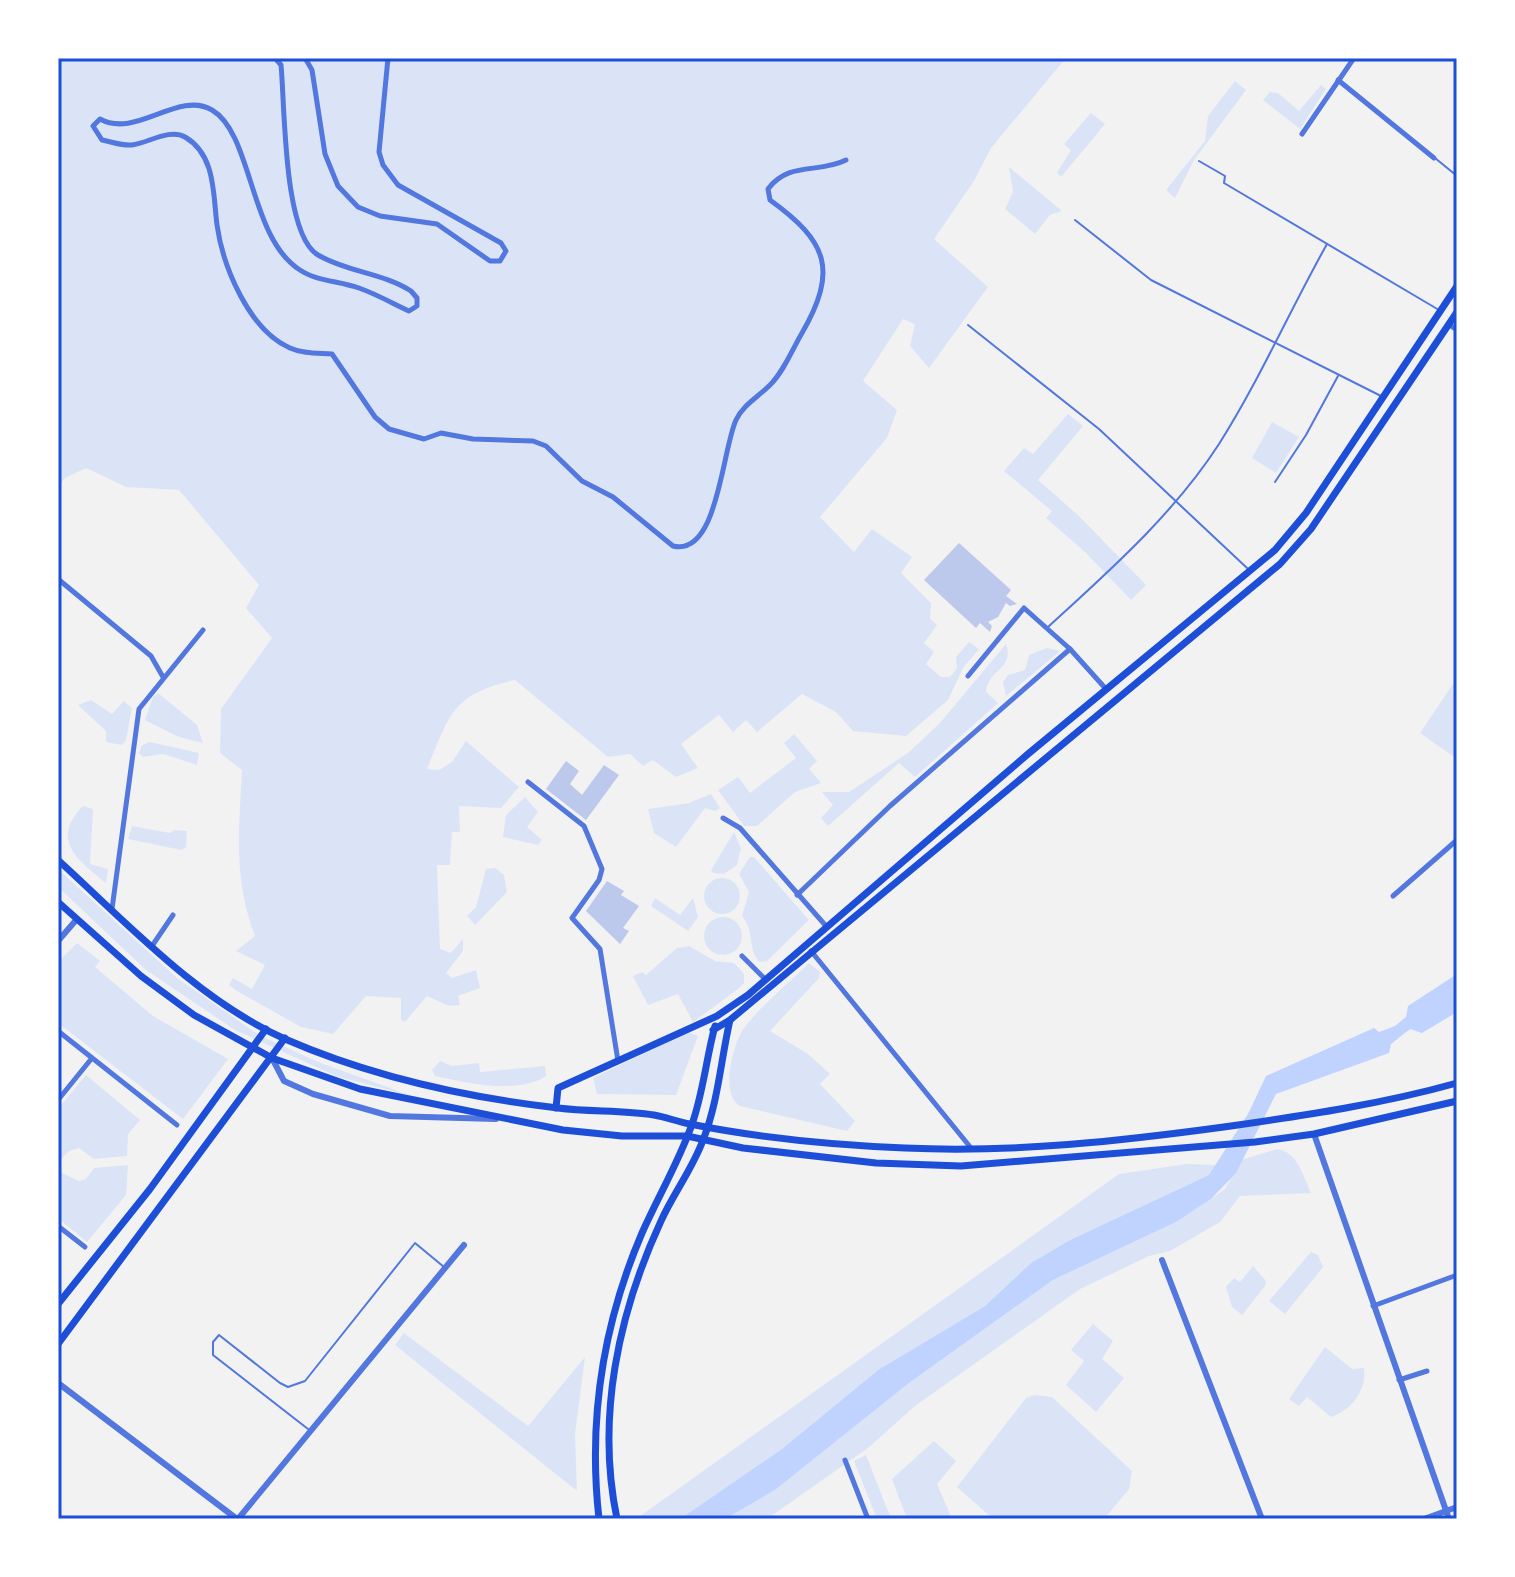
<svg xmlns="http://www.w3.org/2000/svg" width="1515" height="1577" font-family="Roboto,sans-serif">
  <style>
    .green { fill: #dbe4f7 }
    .water { fill: #bfd3fe }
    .building { fill: #bdc9ec }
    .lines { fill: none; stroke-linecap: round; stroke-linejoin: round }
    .service { stroke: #5277de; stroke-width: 2 }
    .minor { stroke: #5277de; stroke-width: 5 }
    .tertiary { stroke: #5277de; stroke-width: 6 }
    .secondary { stroke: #1d4ed8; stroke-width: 7 }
    .neatline { fill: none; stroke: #1d4ed8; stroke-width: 3 }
  </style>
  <rect width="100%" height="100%" fill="#f2f2f2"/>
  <g class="green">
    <path d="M58,58H1066L991,148L974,181L934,239L988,287L929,368L910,346L915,324L903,319L863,381L897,410L887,438L820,517L854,552L872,529L912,557L901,573L931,603L930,619L937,625L924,643L934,652L926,664L941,677H950L957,668L956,657L969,642L979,649L963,668L948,700L906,736L853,731L836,712L802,694L757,732L746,720L733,732L719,715L681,744L698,768L676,777L653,760L643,766L630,754L608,757L515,680C452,694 450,714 427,769L439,770L452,762L466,741L519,787L501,808L459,806L460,832H452L450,865H437L440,949L451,953L463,939V951L446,973L452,978L476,970L480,988L458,996L460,1005L449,1006L427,996L405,1022L401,1020V998L366,996L333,1034L301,1027L237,991L229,985L233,978L252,989L265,965L236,951L255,936C233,878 239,831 242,770L220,753L221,709L272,638L246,608L259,585L179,490L126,487L86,468L65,478L58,488Z"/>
    <polygon points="1235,81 1246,90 1194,160 1175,198 1166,190 1205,141 1208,116"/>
    <polygon points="1321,85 1326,89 1300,129 1263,100 1270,92 1278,93 1299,111"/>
    <polygon points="1091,113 1105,124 1061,177 1057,173 1071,150 1064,144"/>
    <polygon points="1009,167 1062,211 1050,215 1035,234 1005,209 1013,192"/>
    <polygon points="1068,414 1083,426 1038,480 1079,516 1146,585 1131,600 1085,552 1046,518 1052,511 1004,471 1024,448 1033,454"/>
    <polygon points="1272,422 1299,437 1276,473 1252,458"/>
    <path d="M1006,644C1015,669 988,669 986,692L998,703L915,777L899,763L828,826L821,818L833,805L822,792H849L908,753L940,723Z"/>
    <polygon points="1047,648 1060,651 1006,696 1003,682 1008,675 1025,670 1029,655"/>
    <polygon points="1457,678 1457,759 1420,733"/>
    <polygon points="158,693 197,725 203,743 179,737 145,720 153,697"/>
    <polygon points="91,700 112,714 124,701 132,708 126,740 122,745 106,742 106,731 78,705"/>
    <polygon points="794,734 817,761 809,769 821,783 795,792 757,826 744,826 718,790 738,777 750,793 796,758 784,743"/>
    <polygon points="150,742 199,753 197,765 163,754 143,757 139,753 142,745"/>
    <polygon points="711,794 720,808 716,811 705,808 676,847 654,833 648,809 689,803"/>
    <polygon points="525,797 538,812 527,827 542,840 538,845 503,837 506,815"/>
    <path d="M83,806L93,809L90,864L108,869L106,883C79,861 49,840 83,806Z"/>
    <polygon points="132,826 170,833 174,830 187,831 186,847 181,850 128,839"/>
    <polygon points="734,832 741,848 737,865 724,874 713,873 711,870"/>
    <path d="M750,857H754L809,920L767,961L759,962C747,947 755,931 742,916L749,892L739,874Z"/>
    <polygon points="495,868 504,875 507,892 475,925 467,916 476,907 486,869"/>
    <polygon points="58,869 177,978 259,1035 318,1062 412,1096 336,1076 235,1030 146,970 58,887"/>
    <circle cx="722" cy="896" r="18"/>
    <polygon points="655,898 680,915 693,898 698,917 688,931 651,906"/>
    <circle cx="723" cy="936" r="19"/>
    <polygon points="77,943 100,961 95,967 153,1016 228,1059 183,1119 58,1023 58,962"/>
    <polygon points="689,946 715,961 734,963 744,974 744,983 738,989 693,1022 678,994 648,1005 633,976 643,972 646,975 677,948"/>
    <path d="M809,963L820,972L819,978L770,1031L808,1054L830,1074L820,1084L855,1121L847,1131L740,1106C720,1094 732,1049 742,1031C754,1012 792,980 809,963Z"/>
    <polygon points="688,1032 698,1036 676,1095 597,1094 593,1078"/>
    <path d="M440,1061L452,1066L479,1063L480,1072L545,1066L546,1076C517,1095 467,1083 435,1076L432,1070Z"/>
    <polygon points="86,1075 140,1120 128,1134 127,1156 94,1159 79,1148 69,1151 58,1162 58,1109"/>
    <path d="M1277,1149C1298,1152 1303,1176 1311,1193L1240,1196L1220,1222L1170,1251L1149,1256L1080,1289L915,1406L868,1448L767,1519H725L775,1490L909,1383L1053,1280L1176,1222L1211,1199L1225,1189L1241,1160Z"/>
    <polygon points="1187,1164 1219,1165 1209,1175 1070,1240 1031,1263 985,1306 878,1370 782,1449 680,1519 636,1519 1119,1174"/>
    <polygon points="128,1165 126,1195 87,1242 58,1218 58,1171 79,1181 86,1179 94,1168"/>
    <polygon points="1311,1252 1318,1255 1323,1267 1285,1314 1269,1301"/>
    <polygon points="1253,1266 1266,1281 1265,1286 1242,1315 1232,1307 1226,1287 1234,1278 1240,1282"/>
    <polygon points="1093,1324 1113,1341 1102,1359 1124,1378 1096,1412 1066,1385 1084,1361 1071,1350"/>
    <polygon points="404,1333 528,1426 585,1357 575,1434 577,1491 395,1345"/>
    <path d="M1325,1347L1352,1369L1364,1368C1367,1390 1352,1410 1331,1417L1307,1397L1299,1406L1289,1399Z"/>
    <polygon points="1034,1395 1052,1397 1132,1471 1129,1489 1104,1519 993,1519 957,1487 1026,1398"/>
    <polygon points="934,1441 956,1461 937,1484 952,1519 907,1519 892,1479"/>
    <polygon points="866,1455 891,1519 877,1519 854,1461"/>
  </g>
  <polygon class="water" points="1457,974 1457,1012 1422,1033 1410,1029 1391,1044 1389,1053 1276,1094 1236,1173 1211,1199 1176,1222 1053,1280 909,1383 775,1490 725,1519 680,1519 782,1449 878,1370 985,1306 1031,1263 1070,1240 1209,1175 1248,1114 1266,1076 1374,1028 1379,1032 1395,1026 1406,1017 1408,1006"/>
  <g class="building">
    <polygon points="959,543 1011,590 1006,596 1017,604 1010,606 1006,603 998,617 988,622 992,626 990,632 980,623 976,628 924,580"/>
    <polygon points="566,761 579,771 570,784 582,795 604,765 619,775 586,820 546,789"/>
    <polygon points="607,881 624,891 621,895 639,906 623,928 629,931 620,944 586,911"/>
  </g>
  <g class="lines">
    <g class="service">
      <polyline points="1435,158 1457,176"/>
      <polyline points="1199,161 1225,176 1224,183 1439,310"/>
      <polyline points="1075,220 1151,280 1381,396"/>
      <polyline points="968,325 1099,429 1247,568"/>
      <polyline points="1275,482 1306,435 1338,376"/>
      <path d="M1048,627C1108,572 1174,514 1219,444C1259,381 1290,310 1327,244"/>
      <polyline points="308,1429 213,1355 213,1342 219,1335 280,1383 288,1387 305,1381 415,1243 444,1267"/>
    </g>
    <g class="minor">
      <path d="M275,58L281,65C285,105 283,235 318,255C347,272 383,273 411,291L417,298V306L409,311C392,303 376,294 359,288C340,281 316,281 300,270C249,238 253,134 212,110C178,90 136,139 100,119L93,126L102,140C112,142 123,146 132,145C148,143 170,128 185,137C216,155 213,195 217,225C223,267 249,330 290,348C303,354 318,353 332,354L375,417L389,429L424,439L441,433L473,439L533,441L546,446L582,481L613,497L673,546C718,557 722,450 736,420C743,405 758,397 770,385C784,371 792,350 802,333C838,270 828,242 770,200L768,189C789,161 818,174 846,160"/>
      <polyline points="305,58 312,70 325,154 338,186 358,207 380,216 437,224 490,261 500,261 506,251 501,243 398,185 383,165 379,152 388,58"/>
      <polyline points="1338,80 1434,158"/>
      <polyline points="1302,134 1354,58"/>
      <polyline points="1448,324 1457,330"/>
      <polyline points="58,579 151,656 163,677"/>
      <polyline points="968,676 1024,608 1070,649 1106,689"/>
      <polyline points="528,782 584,826 602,869 599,880 572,918 600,949 618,1061"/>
      <polyline points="723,818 740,828 826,926"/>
      <polyline points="797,895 890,806 1070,649"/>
      <polyline points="1393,896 1457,840"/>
      <polyline points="112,909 139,709 203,630"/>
      <polyline points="152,946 173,915"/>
      <polyline points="811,951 971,1148"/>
      <polyline points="742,956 766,980"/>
      <polyline points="58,1031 177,1125"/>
      <polyline points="58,1100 92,1058"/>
      <polyline points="58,1226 85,1247"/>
      <polyline points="1373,1306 1457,1275"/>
      <polyline points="1399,1380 1427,1371"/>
      <polyline points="845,1460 868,1519"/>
    </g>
    <g class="tertiary">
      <polyline points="58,941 77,919"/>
      <polyline points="272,1058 284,1081 313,1094 390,1116 496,1119"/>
      <polyline points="1314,1134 1449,1519"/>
      <polyline points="1162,1260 1262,1519"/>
      <polyline points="58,1383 237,1519"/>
      <polyline points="238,1519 464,1245"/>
      <polyline points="1424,1519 1457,1507"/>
    </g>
    <g class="secondary">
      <path d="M58,860C127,923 198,1000 285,1039C372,1077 463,1097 558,1108C590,1112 623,1110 654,1115C666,1117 678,1122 690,1124C759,1138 835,1145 905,1148C1014,1153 1122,1141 1231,1126C1307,1115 1382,1104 1457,1083"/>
      <polyline points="58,902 141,976 194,1015 272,1058 360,1089 563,1130 622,1136 687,1136 743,1148 876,1163 961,1166 1255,1142 1314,1134 1457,1101"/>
      <polyline points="713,1030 730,1020 1280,564 1311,529 1457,312"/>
      <polyline points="556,1108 558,1088 717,1016 748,995 1028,754 1275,550 1306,513 1457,286"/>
      <polyline points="58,1304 150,1189 266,1029"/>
      <polyline points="58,1344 285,1038"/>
      <path d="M599,1519C588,1421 603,1324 642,1233C658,1197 678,1163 691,1127C703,1095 706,1059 715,1026"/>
      <path d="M617,1519C596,1418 618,1314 661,1221C673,1194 693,1168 703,1140C718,1103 721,1059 730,1020"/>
    </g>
  </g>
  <rect width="1515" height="1577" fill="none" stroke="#ffffff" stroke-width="120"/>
  <rect x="60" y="60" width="1395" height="1457" class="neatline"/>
</svg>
